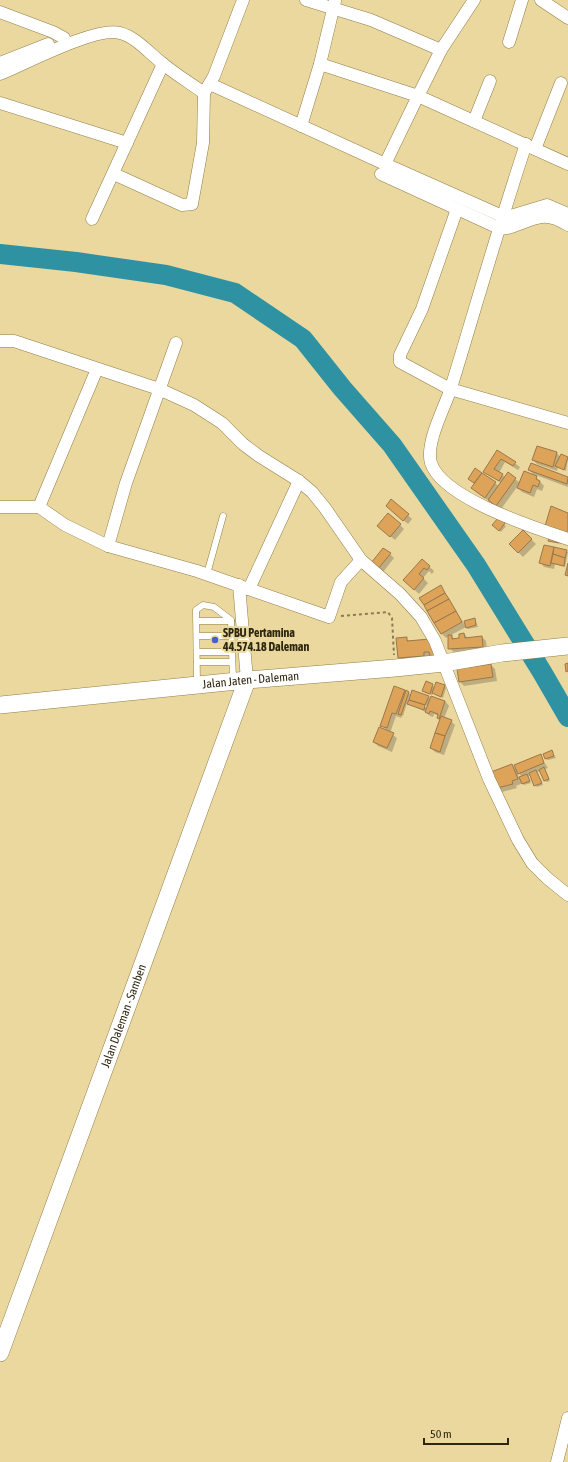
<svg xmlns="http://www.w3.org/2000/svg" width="568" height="1462" font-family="'Asap Condensed',sans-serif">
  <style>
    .shadow { fill: #0003; fill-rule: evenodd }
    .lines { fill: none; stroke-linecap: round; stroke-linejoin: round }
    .river { stroke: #2f92a3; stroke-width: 20 }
    .building { fill: #dda358; stroke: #9b774a }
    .service-casing { stroke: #907f48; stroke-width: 7 }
    .minor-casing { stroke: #907f48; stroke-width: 13 }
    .secondary-casing { stroke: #907f48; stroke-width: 18 }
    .path { stroke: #897c55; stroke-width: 2; stroke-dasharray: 3 3; stroke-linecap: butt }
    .service { stroke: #fff; stroke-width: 6 }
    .minor { stroke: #fff; stroke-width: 12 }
    .secondary { stroke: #fff; stroke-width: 17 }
    .poi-dot { fill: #4a5cd1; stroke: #ebd89f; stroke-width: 1.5 }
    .labels { text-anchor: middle; stroke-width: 4; stroke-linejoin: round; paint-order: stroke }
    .poi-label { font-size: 12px; font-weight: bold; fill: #2e2710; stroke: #ebd89f; text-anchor: start }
    .street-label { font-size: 12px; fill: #2e2710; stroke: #ebd89f }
  </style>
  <rect width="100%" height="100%" fill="#ebd89f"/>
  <g class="shadow">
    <polygon points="538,447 557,453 560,457 561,455 568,458 566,471 558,467 557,471 537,464 533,460"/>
    <polygon points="497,451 520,467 518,470 505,462 499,473 505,477 508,473 520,483 536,477 544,486 542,491 537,489 534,497 522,492 517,487 501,509 476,492 472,488 475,483 471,480 475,469 499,486 501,483 485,472"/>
    <polygon points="531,464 568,478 568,487 533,474 529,470"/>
    <polygon points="391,510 408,515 412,519 408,524"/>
    <polygon points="499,519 506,526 501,532 493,525"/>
    <polygon points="400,525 404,529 395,540 383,530"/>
    <polygon points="523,531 536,544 523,557 510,544"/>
    <polygon points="549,540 562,541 561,544"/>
    <polygon points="544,546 568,552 565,567 555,564 554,569 544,567 540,562"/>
    <polygon points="390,554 394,558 383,572 377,567"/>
    <polygon points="422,560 434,571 432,574 429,571 423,578 428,583 419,594 408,584"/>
    <polygon points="440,586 466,627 451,635 455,640 460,639 464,634 469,639 482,637 486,641 487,651 454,652 449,648 449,636 446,638 442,634 421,598"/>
    <polygon points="475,619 478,627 468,629 466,627"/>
    <polygon points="406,639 410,642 430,640 437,662 405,664 399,657"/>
    <polygon points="491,665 495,669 497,681 464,686 460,682 458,670"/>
    <polygon points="427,683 435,687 445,686 446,688 443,698 433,693 432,695 425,693 424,691"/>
    <path d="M404,690L411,695L428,696L431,699L445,701L449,706L444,718L451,721L455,725L444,755L435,752L431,748L441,721L438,718L439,716L434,714L433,717L430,716L426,712L407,703L403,716H402L401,718L396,716L390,733L397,738L392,752L378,746L374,742L388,732L382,725ZM424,703L431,710L430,711L424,706Z"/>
    <polygon points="552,752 556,758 548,760 546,759"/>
    <path d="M540,756L548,768L545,769L550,781L546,782L540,771L537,772L543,785L537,787L531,775L528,776L531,783L524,785L523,783L516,786L517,788L502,792L498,787L512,765L518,772ZM517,771L522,777L519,778Z"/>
  </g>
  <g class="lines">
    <polyline class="river" points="0,254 76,262 166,275 235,293 303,339 342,388 392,445 476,565 542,672 568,717"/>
  </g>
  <g class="building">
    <polygon points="537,446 557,452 553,467 532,460"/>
    <polygon points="497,450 516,462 513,466 501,459 494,469 503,474 499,481 483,472"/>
    <polygon points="561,454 568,457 564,470 555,466"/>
    <polygon points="531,463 568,477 567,484 528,470"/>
    <polygon points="475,468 482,473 474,483 468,479"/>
    <polygon points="524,471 537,476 536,479 540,481 538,487 533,485 530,493 517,488"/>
    <polygon points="508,472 516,478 496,506 488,500"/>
    <polygon points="482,473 496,482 485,498 471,488"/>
    <polygon points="391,499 409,514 403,521 386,506"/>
    <polygon points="551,506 568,513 568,533 545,526"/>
    <polygon points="388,513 401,524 390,537 377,526"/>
    <polygon points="499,517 505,523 499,531 492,525"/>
    <polygon points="523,530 532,539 518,553 509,544"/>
    <polygon points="549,536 560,538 559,543 548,541"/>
    <polygon points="544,545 554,547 550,566 539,563"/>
    <polygon points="554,547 567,550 565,558 553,554"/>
    <polygon points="383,548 391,553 378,569 371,563"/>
    <polygon points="553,554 565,558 564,566 551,563"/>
    <polygon points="422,559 430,566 427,570 424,568 419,574 424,578 414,590 403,580"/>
    <polygon points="568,563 568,576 565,575"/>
    <polygon points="441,585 445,593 424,605 419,598"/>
    <polygon points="445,593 449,599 427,611 424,605"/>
    <polygon points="449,599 456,611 434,623 427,611"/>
    <polygon points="456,611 462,622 441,634 434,623"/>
    <polygon points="475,618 476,625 466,628 464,621"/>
    <polygon points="464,633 465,638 482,636 483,647 448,649 448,635 452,635 452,639 459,638 459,634"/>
    <polygon points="407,637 407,641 430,639 437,655 430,656 429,652 424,652 424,656 398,658 396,638"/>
    <polygon points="568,663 568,671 566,672 565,664"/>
    <polygon points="491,664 493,677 459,682 457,669"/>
    <polygon points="426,681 433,684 430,694 422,691"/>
    <polygon points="436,682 445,685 441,697 432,693"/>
    <polygon points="394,686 405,690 396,714 392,713 387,728 380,726"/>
    <polygon points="406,690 409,692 401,715 398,714"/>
    <polygon points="412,690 429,696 425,705 409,700"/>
    <polygon points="431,696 445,701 439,719 437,718 438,714 430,711 429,714 425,712"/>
    <polygon points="409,700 425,705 424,710 407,704"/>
    <polygon points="441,716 452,720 445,736 435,733"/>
    <polygon points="379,727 394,733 387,748 373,742"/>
    <polygon points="435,733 445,736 440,752 430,748"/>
    <polygon points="552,750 554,756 545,759 543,754"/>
    <polygon points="541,754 544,763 518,774 514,765"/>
    <polygon points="512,764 518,779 512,781 513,784 497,788 491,772"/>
    <polygon points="544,767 549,779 544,781 539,770"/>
    <polygon points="536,770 542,783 534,786 529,773"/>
    <polygon points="527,774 530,781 522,784 519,777"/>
  </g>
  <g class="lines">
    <defs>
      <g id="service">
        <polyline points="207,574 223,516"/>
        <polyline points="197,621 231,621"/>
        <polyline points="197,636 232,636"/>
        <polyline points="197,652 232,652"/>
        <polyline points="197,662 232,662"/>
        <polyline points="197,683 196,610 203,605 214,607 231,620 233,680"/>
      </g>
      <g id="minor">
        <polyline points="306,0 371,20 441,50"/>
        <polyline points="474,0 441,50 418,96 568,164"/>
        <polyline points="541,0 568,18"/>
        <polyline points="0,12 53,32 64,38"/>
        <polyline points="509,42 522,0"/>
        <polyline points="0,63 48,44"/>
        <polyline points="320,64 418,96 385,164"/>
        <path d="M0,74C25,64 96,26 120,33C136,37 149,53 162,63C175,74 190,83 204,93"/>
        <polyline points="210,84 385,164 502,216 507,217 547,205 568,214"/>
        <polyline points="0,103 127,143"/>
        <polyline points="474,121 490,81"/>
        <polyline points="301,126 320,64 335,1"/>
        <path d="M526,144C499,225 476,306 451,388C445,407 425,443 431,463C442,498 535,528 568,539"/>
        <polyline points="535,149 561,83"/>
        <polyline points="114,174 182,205 192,204 203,143 204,93 214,76 243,0"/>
        <path d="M381,174L499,228C505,229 508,228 514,226C538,217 545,211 568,225"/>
        <polyline points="457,209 422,309 400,355 400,362 450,389 568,423"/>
        <polyline points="92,219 163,64"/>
        <polyline points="0,341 14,341 159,389 194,405 222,423 243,444 259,456 299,481 312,492 325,508 361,560 400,594 421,617 435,641 489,779 518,840 532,863 547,878 568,895"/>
        <polyline points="0,507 39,507 65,525 108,546 197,571 329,617 341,582 361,560"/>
        <polyline points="39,507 97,369"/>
        <polyline points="108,546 126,483 176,343"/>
        <polyline points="239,585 247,680"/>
        <polyline points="249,589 299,481"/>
        <polyline points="557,1462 568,1418"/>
      </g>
      <g id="secondary">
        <path id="s1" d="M0,705L247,680L395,668L444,663L502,653L568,646"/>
        <path id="s2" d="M0,1353L247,680"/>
      </g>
    </defs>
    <use href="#service" class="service-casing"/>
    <use href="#minor" class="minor-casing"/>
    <use href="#secondary" class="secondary-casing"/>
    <polyline class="path" points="341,616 388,612 392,618 394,655"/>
    <use href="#service" class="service"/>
    <use href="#minor" class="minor"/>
    <use href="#secondary" class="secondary"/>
  </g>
  <circle class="poi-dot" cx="215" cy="640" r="4"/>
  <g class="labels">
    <g class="poi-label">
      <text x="223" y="637">SPBU Pertamina<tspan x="223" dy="14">44.574.18 Daleman</tspan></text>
    </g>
    <g class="street-label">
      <text dy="4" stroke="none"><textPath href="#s1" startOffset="252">Jalan Jaten - Daleman</textPath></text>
      <text dy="4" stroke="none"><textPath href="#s2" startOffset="359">Jalan Daleman - Samben</textPath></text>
    </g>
  </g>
  <path d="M424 1438v6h84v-6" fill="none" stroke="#2e2710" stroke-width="2"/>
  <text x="430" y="1438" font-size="12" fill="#2e2710" stroke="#ebd89f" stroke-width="3" paint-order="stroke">50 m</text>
</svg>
